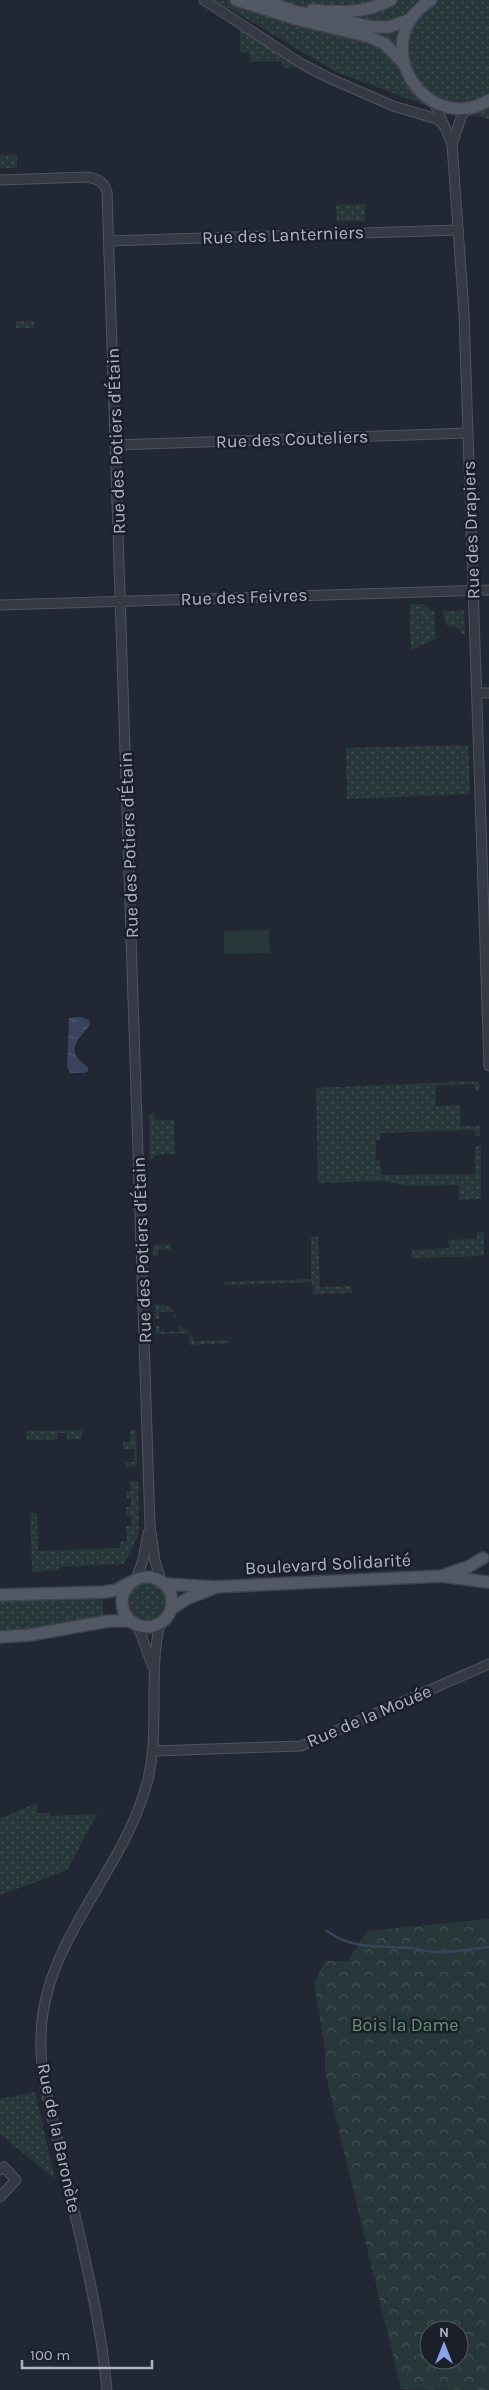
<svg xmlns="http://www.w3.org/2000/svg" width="489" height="2390" font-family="Karla,sans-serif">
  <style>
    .grass { fill: url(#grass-dots) }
    .forest { fill: url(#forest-crowns); fill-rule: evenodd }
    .pitch { fill: #28373a }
    .water { fill: url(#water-ripples) }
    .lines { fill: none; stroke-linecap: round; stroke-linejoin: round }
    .stream { stroke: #39435c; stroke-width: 2.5 }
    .minor-casing { stroke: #505460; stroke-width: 11 }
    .major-casing { stroke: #3f434f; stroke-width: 14 }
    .minor { stroke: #353a45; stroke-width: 9 }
    .major { stroke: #535865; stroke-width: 11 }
    .labels { text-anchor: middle; stroke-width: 5; stroke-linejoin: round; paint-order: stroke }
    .street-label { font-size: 18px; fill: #b0b4c2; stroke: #1b1f2a }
    .park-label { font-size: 18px; fill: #6a9078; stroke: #1b1f2a }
  </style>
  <defs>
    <pattern id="grass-dots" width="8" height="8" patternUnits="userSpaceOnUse" patternTransform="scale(1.25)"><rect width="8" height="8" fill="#28373a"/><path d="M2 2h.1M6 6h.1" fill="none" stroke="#455255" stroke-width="1.8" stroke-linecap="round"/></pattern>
    <pattern id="forest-crowns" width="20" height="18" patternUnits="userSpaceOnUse" patternTransform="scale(1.25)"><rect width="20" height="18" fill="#28373a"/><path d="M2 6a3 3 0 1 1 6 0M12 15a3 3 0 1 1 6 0" fill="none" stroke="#455255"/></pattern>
    <pattern id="water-ripples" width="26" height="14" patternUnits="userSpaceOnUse" patternTransform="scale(1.25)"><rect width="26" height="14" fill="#39435c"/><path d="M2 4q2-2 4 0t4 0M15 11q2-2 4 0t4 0" fill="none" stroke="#535c72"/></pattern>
  </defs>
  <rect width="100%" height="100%" fill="#222734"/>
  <g class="grass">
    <polygon points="215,0 489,0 489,119 425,105 336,72"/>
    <polygon points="240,30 298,67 283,68 282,61 250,62 249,53 240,52"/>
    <polygon points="17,154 17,168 0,168 0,155"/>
    <polygon points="365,204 365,221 337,221 336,205"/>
    <rect x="16" y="321" width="18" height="7"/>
    <polygon points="409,604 424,604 431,611 434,611 436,639 411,650"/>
    <polygon points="464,610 465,637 457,627 446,625 443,611"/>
    <polygon points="468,745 470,794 347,799 346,748"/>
    <polygon points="479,1081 479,1091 475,1091 474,1084 436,1086 436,1106 460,1105 461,1126 480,1126 480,1136 475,1136 474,1130 381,1133 380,1140 376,1140 376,1160 380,1160 381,1175 475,1174 475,1147 481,1145 481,1199 459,1200 459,1185 410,1186 383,1181 318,1183 316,1088"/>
    <polygon points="154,1113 155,1120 174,1120 175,1154 156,1155 150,1162 149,1114"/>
    <polygon points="477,1232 484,1233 484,1256 412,1258 412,1250 449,1248 448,1240 477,1239"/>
    <polygon points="318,1236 320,1287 351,1286 352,1293 313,1294 312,1282 224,1285 224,1282 311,1279 311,1237"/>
    <polygon points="171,1244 171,1249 158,1250 158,1256 153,1257 153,1245"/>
    <path d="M155,1304C166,1306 173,1306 177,1317L174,1318V1312H159V1319H155Z"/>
    <polygon points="178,1325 186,1329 196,1341 228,1340 231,1343 189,1345 189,1333 156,1334 156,1326 159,1326 160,1332 179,1332"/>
    <polygon points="82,1430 82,1439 67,1439 67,1433 58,1433 57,1440 27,1440 26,1431"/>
    <polygon points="130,1430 136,1430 137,1466 126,1467 126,1462 134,1462 134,1449 123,1449 123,1442 130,1442"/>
    <polygon points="138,1481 139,1534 124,1564 60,1567 57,1570 32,1572 30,1513 37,1513 38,1551 120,1548 120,1542 127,1541 126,1526 132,1526 132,1517 127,1516 126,1507 131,1507 131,1498 127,1498 126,1491 131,1491 130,1482"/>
    <circle cx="147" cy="1602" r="19"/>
    <polygon points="102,1598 103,1616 27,1630 0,1632 0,1600"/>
    <polygon points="37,1803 37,1813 50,1813 50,1816 97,1814 67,1870 0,1895 0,1818"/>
    <polygon points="35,2092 55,2179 0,2134 0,2099"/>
  </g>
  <path class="forest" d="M489,1919V2390L401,2389L325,2072V2050L314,1983L325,1961H348L367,1931ZM429,2330H459V2360H429Z"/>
  <polygon class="pitch" points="269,930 270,953 224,954 224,931"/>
  <path class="water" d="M81,1017L89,1020L90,1025C77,1041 64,1051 88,1067V1071L85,1073H71L67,1068L69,1018Z"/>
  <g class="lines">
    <path class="stream" d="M327,1931C352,1950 382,1946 412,1948C420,1949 427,1952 435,1952C453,1953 471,1949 489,1947"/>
    <defs>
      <g id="minor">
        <polyline points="204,0 302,64 329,78 393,106 437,119 444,125"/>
        <polyline points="434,102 452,144 464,313 489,1066"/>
        <polyline points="452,144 462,115 471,107"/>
        <path d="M0,180L87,177C98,179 104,182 107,192L150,1525L155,1561L161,1580"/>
        <polyline points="109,241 458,230"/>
        <polyline points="116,445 468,433"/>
        <polyline points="0,605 489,590"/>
        <polyline points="477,693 489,693"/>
        <polyline points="136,1579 143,1560 148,1533"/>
        <polyline points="135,1623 141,1634 152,1665"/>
        <polyline points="154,1751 301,1746 489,1664"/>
        <polyline points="0,2170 4,2167 16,2180 0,2197"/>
        <path d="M107,2390C100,2312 79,2234 62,2158C53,2118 39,2077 41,2035C43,1943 120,1875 145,1790C162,1735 147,1679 160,1623"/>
      </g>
      <g id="major">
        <polyline points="236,0 296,19 370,37 385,44 404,64"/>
        <polyline points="262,0 297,12 374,27 389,27 411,19"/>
        <path d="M431,0C363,44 429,138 489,100"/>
        <path d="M312,10C340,13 366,13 391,0"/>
        <polyline points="447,1574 468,1567 483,1558"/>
        <circle cx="147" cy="1602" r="25"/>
        <polyline points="165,1584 215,1587 442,1576 487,1582"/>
        <polyline points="0,1595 105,1592 116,1590 129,1583"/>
        <polyline points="171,1609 188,1598 212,1589"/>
        <polyline points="0,1637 30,1635 108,1621 131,1621"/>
      </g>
    </defs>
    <use href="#minor" class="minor-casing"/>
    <use href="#major" class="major-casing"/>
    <use href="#minor" class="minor"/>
    <use href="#major" class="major"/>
  </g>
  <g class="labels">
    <g class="street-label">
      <text transform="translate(283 235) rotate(-2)" y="6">Rue des Lanterniers</text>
      <text transform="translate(292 439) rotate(-2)" y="6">Rue des Couteliers</text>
      <text transform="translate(116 441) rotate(-92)" y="6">Rue des Potiers d'Étain</text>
      <text transform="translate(471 530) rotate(-92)" y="6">Rue des Drapiers</text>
      <text transform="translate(244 597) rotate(-2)" y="6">Rue des Feivres</text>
      <text transform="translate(129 845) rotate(-92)" y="6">Rue des Potiers d'Étain</text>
      <text transform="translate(142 1250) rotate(-92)" y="6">Rue des Potiers d'Étain</text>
      <text transform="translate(328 1564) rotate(-3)" y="6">Boulevard Solidarité</text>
      <text transform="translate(369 1716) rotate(-23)" y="6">Rue de la Mouée</text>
      <text transform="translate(59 2138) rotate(78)" y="6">Rue de la Baronète</text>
    </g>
    <g class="park-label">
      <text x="405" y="2031">Bois la Dame</text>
    </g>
  </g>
  <g transform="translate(444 2345)"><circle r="24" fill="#1b1f2a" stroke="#575b67"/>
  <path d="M0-4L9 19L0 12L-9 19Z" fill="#8ca2eb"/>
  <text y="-8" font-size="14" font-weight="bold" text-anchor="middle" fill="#b0b4c2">N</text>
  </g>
  <path d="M22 2360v8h130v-8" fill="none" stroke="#b0b4c2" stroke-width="2.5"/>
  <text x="30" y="2360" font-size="15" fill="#b0b4c2" stroke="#1b1f2a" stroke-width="4" paint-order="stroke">100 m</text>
</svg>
